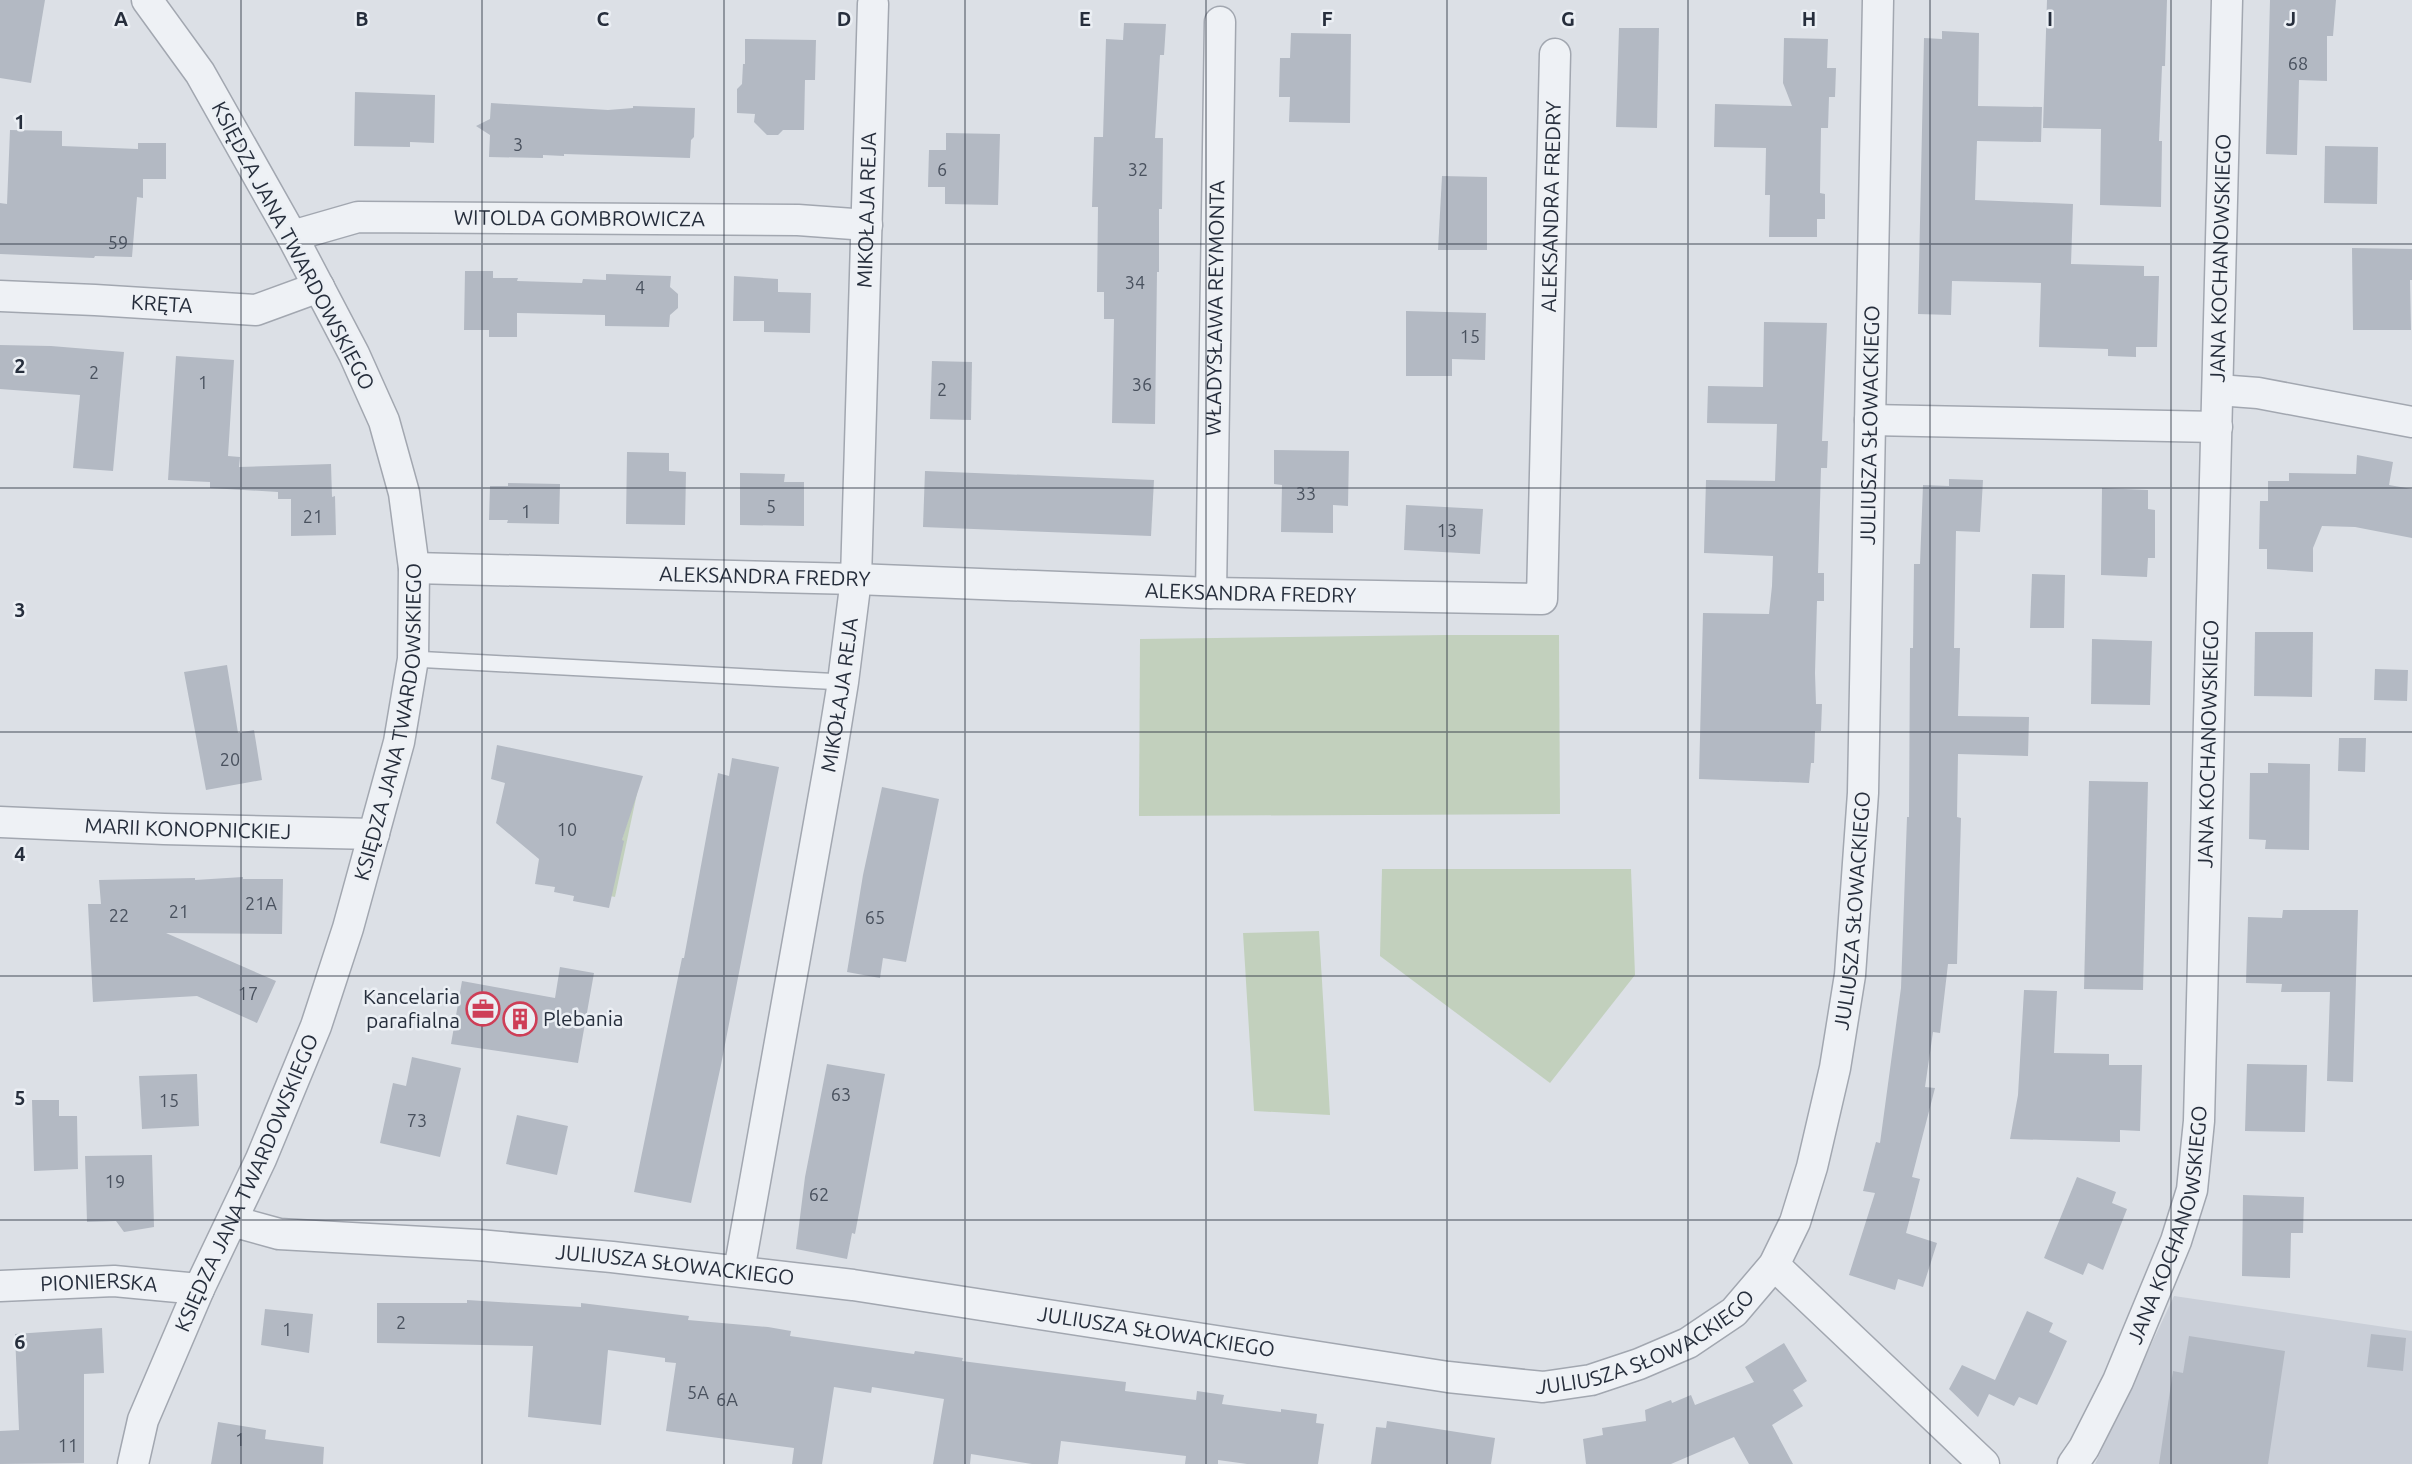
<svg xmlns="http://www.w3.org/2000/svg" width="2412" height="1464" font-family="Ubuntu,sans-serif">
  <style>
    .built { fill: #cacfd8 }
    .green { fill: #c2d0bd }
    .building { fill: #b3b9c3 }
    .lines { fill: none; stroke-linecap: round; stroke-linejoin: round }
    .service-casing { stroke: #a2a7b0; stroke-width: 18 }
    .minor-casing { stroke: #a2a7b0; stroke-width: 33 }
    .service { stroke: #eef1f5; stroke-width: 15 }
    .minor { stroke: #eef1f5; stroke-width: 30 }
    .grid { fill: none; stroke: #262e3c; stroke-width: 1.5; stroke-opacity: 0.55 }
    .labels { text-anchor: middle; stroke-width: 5; stroke-linejoin: round; paint-order: stroke }
    .number-label { font-size: 18px; fill: #49515e }
    .street-label { font-size: 21px; fill: #262e3c; stroke: #ebeff4 }
    .poi-label { font-size: 21px; fill: #262e3c; stroke: #ebeff4; text-anchor: end }
    .grid-label { font-size: 20px; text-anchor: middle; font-weight: bold; fill: #262e3c; stroke: #ebeff4; stroke-width: 5; stroke-linejoin: round; paint-order: stroke }
  </style>
  <rect width="100%" height="100%" fill="#dce0e6"/>
  <polygon class="built" points="2174,1296 2412,1331 2412,1464 2095,1464"/>
  <g class="green">
    <polygon points="1445,635 1559,635 1560,814 1139,816 1140,639"/>
    <polygon points="639,784 615,897 605,895"/>
    <polygon points="1382,869 1631,869 1635,975 1550,1083 1380,956"/>
    <polygon points="1319,931 1330,1115 1254,1111 1243,933"/>
  </g>
  <g class="building">
    <polygon points="0,0 45,0 31,83 0,78"/>
    <polygon points="2047,0 2167,0 2165,66 2162,66 2159,141 2162,141 2161,207 2100,205 2101,129 2043,128"/>
    <polygon points="2270,0 2336,0 2333,36 2327,36 2327,81 2299,80 2297,155 2266,154"/>
    <polygon points="1124,23 1166,24 1164,55 1160,55 1155,138 1163,138 1162,209 1159,209 1159,272 1157,272 1155,424 1112,423 1114,319 1104,319 1104,292 1097,292 1098,207 1092,207 1094,137 1103,137 1106,39 1123,40"/>
    <polygon points="1619,28 1659,28 1657,128 1616,127"/>
    <polygon points="1942,31 1979,33 1978,106 2042,107 2041,142 1977,141 1975,200 2073,204 2071,264 2144,266 2144,276 2159,276 2157,347 2136,347 2136,357 2108,356 2108,349 2039,347 2041,283 1952,281 1951,315 1918,314 1924,38 1942,39"/>
    <polygon points="1291,33 1351,34 1350,123 1289,122 1290,97 1279,97 1280,58 1290,58"/>
    <polygon points="1784,38 1828,39 1827,68 1836,68 1835,97 1829,97 1828,128 1821,128 1820,193 1825,194 1825,219 1817,219 1817,237 1769,237 1770,195 1765,195 1766,148 1714,147 1715,104 1792,106 1783,83"/>
    <polygon points="745,39 816,40 815,80 805,80 804,130 783,130 778,135 767,135 754,122 755,114 737,113 737,89 742,84 743,64 745,64"/>
    <polygon points="355,92 435,95 434,143 410,142 410,147 354,146"/>
    <polygon points="491,103 608,110 633,108 633,106 695,108 694,137 691,140 690,158 564,154 564,156 543,155 543,158 489,157 490,135 476,126 490,119"/>
    <polygon points="10,130 62,131 62,146 138,149 138,143 166,143 166,179 143,179 143,198 137,197 132,257 95,256 94,258 0,254 0,203 7,204"/>
    <polygon points="946,133 1000,134 998,205 945,204 945,187 928,187 929,150 946,150"/>
    <polygon points="2325,146 2378,147 2377,204 2324,203"/>
    <polygon points="1442,176 1487,177 1487,250 1438,250"/>
    <polygon points="2352,248 2412,249 2412,280 2410,280 2411,330 2353,330"/>
    <polygon points="465,271 493,271 493,278 518,278 517,281 582,283 583,279 606,280 606,274 671,276 670,287 678,294 678,308 670,315 669,327 605,326 605,315 517,313 517,337 489,337 489,330 464,330"/>
    <polygon points="734,276 778,279 778,292 811,293 810,333 764,332 764,321 733,321"/>
    <polygon points="1406,311 1486,313 1485,360 1452,359 1452,376 1406,376"/>
    <polygon points="1764,322 1827,323 1822,441 1828,441 1827,468 1821,468 1818,573 1824,573 1824,601 1817,601 1815,673 1816,704 1822,704 1821,731 1815,731 1814,763 1811,763 1809,783 1699,779 1703,613 1769,614 1772,586 1773,556 1704,553 1706,480 1775,481 1777,424 1707,423 1708,386 1763,387"/>
    <polygon points="0,345 51,346 124,352 113,471 73,468 80,395 0,389"/>
    <polygon points="176,356 234,360 228,456 240,457 239,467 331,464 332,497 335,496 336,535 291,536 291,499 278,499 278,492 210,488 210,482 168,480"/>
    <polygon points="932,361 972,362 971,420 930,419"/>
    <polygon points="1274,450 1349,451 1348,506 1333,505 1333,533 1281,532 1282,485 1274,484"/>
    <polygon points="627,452 669,453 669,471 686,472 685,525 626,524"/>
    <polygon points="2357,455 2393,462 2389,485 2412,489 2412,538 2355,527 2322,526 2313,548 2313,572 2267,569 2267,549 2259,549 2260,501 2268,501 2268,481 2289,481 2289,473 2356,474"/>
    <polygon points="925,471 1154,480 1151,536 923,527"/>
    <polygon points="740,473 785,474 784,482 804,482 804,526 740,525"/>
    <polygon points="1949,479 1983,480 1980,532 1956,531 1954,648 1960,648 1958,716 2029,717 2028,756 1958,754 1957,817 1961,818 1957,964 1948,964 1940,1033 1933,1032 1925,1087 1935,1088 1912,1177 1920,1179 1906,1233 1937,1243 1923,1287 1898,1279 1895,1290 1849,1275 1875,1193 1863,1191 1876,1142 1880,1143 1901,988 1907,817 1909,817 1910,648 1913,648 1914,564 1920,564 1923,485 1949,486"/>
    <polygon points="508,483 560,484 559,524 507,523 508,520 489,520 490,486 508,486"/>
    <polygon points="2102,488 2148,490 2148,509 2155,510 2155,558 2148,558 2147,577 2101,575"/>
    <polygon points="1406,505 1483,509 1480,554 1404,550"/>
    <polygon points="2032,574 2065,575 2064,628 2030,628"/>
    <polygon points="2255,632 2313,632 2312,697 2254,696"/>
    <polygon points="2092,639 2152,641 2150,705 2091,704"/>
    <polygon points="227,665 238,733 254,730 262,780 206,790 184,672"/>
    <polygon points="2375,669 2408,670 2407,701 2374,700"/>
    <polygon points="2339,738 2366,738 2365,772 2338,771"/>
    <polygon points="497,745 643,776 622,840 624,841 609,908 573,901 574,896 554,892 555,887 535,884 539,859 496,823 505,783 491,779"/>
    <polygon points="732,758 779,767 721,1065 691,1203 634,1192 682,958 684,958 718,773 729,776"/>
    <polygon points="2268,763 2310,764 2309,850 2265,849 2266,840 2249,839 2250,773 2268,773"/>
    <polygon points="2089,781 2148,782 2143,990 2084,989"/>
    <polygon points="882,787 939,799 906,962 883,958 880,978 847,972 863,875"/>
    <polygon points="243,877 243,879 283,879 282,934 166,933 276,981 257,1023 197,996 93,1002 88,904 101,904 99,880 195,878 195,880"/>
    <polygon points="2283,910 2358,910 2353,1082 2327,1081 2330,992 2281,992 2282,984 2246,983 2248,917 2282,918"/>
    <polygon points="560,967 594,973 578,1063 451,1044 462,981 555,998"/>
    <polygon points="2024,990 2057,991 2054,1053 2109,1054 2109,1065 2142,1065 2140,1131 2120,1130 2120,1142 2010,1139 2018,1095"/>
    <polygon points="412,1057 461,1068 440,1157 380,1143 393,1083 406,1086"/>
    <polygon points="827,1064 885,1074 855,1234 852,1233 847,1259 796,1249 805,1177"/>
    <polygon points="2247,1064 2307,1065 2305,1132 2245,1131"/>
    <polygon points="197,1074 199,1126 142,1129 139,1076"/>
    <polygon points="32,1100 59,1100 59,1116 77,1116 78,1169 34,1171"/>
    <polygon points="517,1115 568,1126 557,1175 506,1164"/>
    <polygon points="152,1155 154,1227 124,1232 116,1221 87,1222 85,1156"/>
    <polygon points="2077,1177 2116,1192 2112,1203 2127,1209 2103,1270 2088,1263 2083,1275 2044,1258"/>
    <polygon points="2243,1195 2304,1197 2303,1233 2291,1233 2290,1278 2242,1276"/>
    <polygon points="467,1300 581,1307 581,1303 689,1316 688,1320 768,1327 791,1331 790,1336 914,1354 915,1351 963,1358 962,1361 1126,1382 1125,1391 1196,1400 1197,1391 1224,1395 1222,1404 1281,1412 1281,1409 1317,1414 1316,1423 1324,1424 1318,1464 1247,1464 1218,1460 1218,1464 1185,1464 1186,1456 1061,1441 1058,1464 1032,1464 971,1454 970,1464 933,1464 944,1399 872,1387 871,1393 834,1387 822,1464 792,1464 794,1448 666,1431 676,1363 665,1362 665,1358 608,1350 601,1425 528,1417 533,1346 377,1343 377,1303 467,1303"/>
    <polygon points="265,1309 313,1314 309,1353 261,1345"/>
    <polygon points="2027,1311 2053,1323 2049,1332 2067,1341 2052,1374 2037,1405 2019,1397 2014,1406 1989,1394 1978,1417 1949,1389 1962,1365 1995,1380"/>
    <polygon points="102,1328 104,1373 84,1374 84,1463 0,1464 0,1431 19,1430 15,1334"/>
    <polygon points="2371,1334 2406,1338 2403,1371 2367,1367"/>
    <polygon points="2189,1336 2285,1351 2268,1464 2159,1464 2173,1371 2183,1373"/>
    <polygon points="1784,1343 1807,1381 1793,1390 1803,1406 1772,1425 1793,1464 1749,1464 1734,1437 1671,1464 1586,1464 1583,1439 1603,1435 1602,1428 1646,1421 1645,1410 1671,1400 1672,1403 1691,1395 1695,1405 1754,1382 1745,1367"/>
    <polygon points="1387,1421 1495,1438 1491,1464 1371,1464 1376,1427 1386,1428"/>
    <polygon points="218,1422 266,1430 265,1439 324,1447 323,1464 211,1464"/>
  </g>
  <g class="lines">
    <defs>
      <polyline id="service" points="413,659 843,682"/>
      <g id="minor">
        <path id="s1" d="M292,236L358,217L798,220L867,225"/>
        <path id="s2" d="M0,296L95,300L256,310L319,287"/>
        <polyline points="2218,390 2258,393 2412,422"/>
        <polyline points="1870,420 2217,427"/>
        <path id="s3" d="M414,568L856,579L1211,593L1542,599L1555,54"/>
        <path id="s4" d="M1211,593L1220,22"/>
        <path id="s5" d="M0,822L164,829L374,834"/>
        <path id="s6" d="M232,1221L279,1234L478,1245L612,1257L853,1285L1448,1377L1543,1387L1591,1380L1639,1364L1688,1343L1734,1312L1774,1265L1795,1222L1812,1167L1835,1068L1850,975L1863,793L1878,0"/>
        <polyline points="1774,1265 1984,1464"/>
        <path id="s7" d="M739,1271L831,756L843,682L856,579L873,4"/>
        <path id="s8" d="M0,1286L114,1281L199,1289"/>
        <path id="s9" d="M133,1464L143,1420L199,1289L261,1159L316,1026L348,928L399,742L413,659L414,568L404,493L384,421L354,354L292,236L200,73L147,0"/>
        <path id="s10" d="M2073,1464L2084,1448L2118,1381L2176,1241L2192,1190L2199,1121L2227,0"/>
      </g>
    </defs>
    <use href="#service" class="service-casing"/>
    <use href="#minor" class="minor-casing"/>
    <use href="#service" class="service"/>
    <use href="#minor" class="minor"/>
  </g>
  <path class="grid" d="M241,0V1464M482,0V1464M724,0V1464M965,0V1464M1206,0V1464M1447,0V1464M1688,0V1464M1930,0V1464M2171,0V1464M0,244H2412M0,488H2412M0,732H2412M0,976H2412M0,1220H2412"/>
  <defs>
    <symbol id="office-ring" viewBox="-11 -11 22 22"><circle r="9.5" fill="#ebeff4" stroke="#ce3e57" stroke-width="1.5"/><path d="M-6-3h4V-5.5h4V-3h4V5H-6ZM-1-4.5V-3h2v-1.5ZM-6 0V1H6V0Z" fill="#ce3e57"/></symbol>
    <symbol id="building-ring" viewBox="-11 -11 22 22"><circle r="9.5" fill="#ebeff4" stroke="#ce3e57" stroke-width="1.5"/><path d="M-4-6H4V6H1V3H-1V6H-4ZM-2.5-4.3h1.7v1.8h-1.7ZM.8-4.3h1.7v1.8H.8ZM-2.5-1h1.7V.8h-1.7ZM.8-1h1.7V.8H.8Z" fill="#ce3e57"/></symbol>
  </defs>
  <g fill-rule="evenodd">
    <use href="#office-ring" x="464" y="990" width="38" height="38"/>
    <use href="#building-ring" x="501" y="1000" width="38" height="38"/>
  </g>
  <g class="labels">
    <g class="number-label">
      <text x="2298" y="70">68</text>
      <text x="518" y="151">3</text>
      <text x="942" y="176">6</text>
      <text x="1138" y="176">32</text>
      <text x="118" y="249">59</text>
      <text x="1135" y="289">34</text>
      <text x="640" y="294">4</text>
      <text x="1470" y="343">15</text>
      <text x="94" y="379">2</text>
      <text x="203" y="389">1</text>
      <text x="1142" y="391">36</text>
      <text x="942" y="396">2</text>
      <text x="1306" y="500">33</text>
      <text x="771" y="513">5</text>
      <text x="526" y="518">1</text>
      <text x="313" y="523">21</text>
      <text x="1447" y="537">13</text>
      <text x="230" y="766">20</text>
      <text x="567" y="836">10</text>
      <text x="261" y="910">21A</text>
      <text x="179" y="918">21</text>
      <text x="119" y="922">22</text>
      <text x="875" y="924">65</text>
      <text x="248" y="1000">17</text>
      <text x="841" y="1101">63</text>
      <text x="169" y="1107">15</text>
      <text x="417" y="1127">73</text>
      <text x="115" y="1188">19</text>
      <text x="819" y="1201">62</text>
      <text x="401" y="1329">2</text>
      <text x="287" y="1336">1</text>
      <text x="698" y="1399">5A</text>
      <text x="727" y="1406">6A</text>
      <text x="240" y="1446">1</text>
      <text x="68" y="1452">11</text>
    </g>
    <g class="street-label">
      <text dy="7" stroke="none"><textPath href="#s3" startOffset="1521">ALEKSANDRA FREDRY</textPath></text>
      <text dy="7" stroke="none"><textPath href="#s7" startOffset="1071">MIKOŁAJA REJA</textPath></text>
      <text dy="7" stroke="none"><textPath href="#s1" startOffset="290">WITOLDA GOMBROWICZA</textPath></text>
      <text transform="translate(293 246) rotate(62)" y="7">KSIĘDZA JANA TWARDOWSKIEGO</text>
      <text dy="7" stroke="none"><textPath href="#s10" startOffset="1232">JANA KOCHANOWSKIEGO</textPath></text>
      <text dy="7" stroke="none"><textPath href="#s2" startOffset="162">KRĘTA</textPath></text>
      <text dy="7" stroke="none"><textPath href="#s4" startOffset="285">WŁADYSŁAWA REYMONTA</textPath></text>
      <text dy="7" stroke="none"><textPath href="#s6" startOffset="2444">JULIUSZA SŁOWACKIEGO</textPath></text>
      <text dy="7" stroke="none"><textPath href="#s3" startOffset="351">ALEKSANDRA FREDRY</textPath></text>
      <text dy="7" stroke="none"><textPath href="#s3" startOffset="837">ALEKSANDRA FREDRY</textPath></text>
      <text dy="7" stroke="none"><textPath href="#s7" startOffset="585">MIKOŁAJA REJA</textPath></text>
      <text dy="7" stroke="none"><textPath href="#s9" startOffset="790">KSIĘDZA JANA TWARDOWSKIEGO</textPath></text>
      <text dy="7" stroke="none"><textPath href="#s10" startOffset="746">JANA KOCHANOWSKIEGO</textPath></text>
      <text dy="7" stroke="none"><textPath href="#s5" startOffset="188">MARII KONOPNICKIEJ</textPath></text>
      <text dy="7" stroke="none"><textPath href="#s6" startOffset="1958">JULIUSZA SŁOWACKIEGO</textPath></text>
      <text dy="7" stroke="none"><textPath href="#s9" startOffset="304">KSIĘDZA JANA TWARDOWSKIEGO</textPath></text>
      <text dy="7" stroke="none"><textPath href="#s10" startOffset="260">JANA KOCHANOWSKIEGO</textPath></text>
      <text dy="7" stroke="none"><textPath href="#s6" startOffset="446">JULIUSZA SŁOWACKIEGO</textPath></text>
      <text dy="7" stroke="none"><textPath href="#s8" startOffset="99">PIONIERSKA</textPath></text>
      <text dy="7" stroke="none"><textPath href="#s6" startOffset="932">JULIUSZA SŁOWACKIEGO</textPath></text>
      <text dy="7" stroke="none"><textPath href="#s6" startOffset="1436">JULIUSZA SŁOWACKIEGO</textPath></text>
    </g>
    <g class="poi-label">
      <text x="460" y="1004">Kancelaria<tspan x="460" dy="24">parafialna</tspan></text>
      <text x="543" y="1026" text-anchor="start">Plebania</text>
    </g>
  </g>
  <g class="grid-label">
    <text x="121" y="26">A</text>
    <text x="362" y="26">B</text>
    <text x="603" y="26">C</text>
    <text x="844" y="26">D</text>
    <text x="1085" y="26">E</text>
    <text x="1327" y="26">F</text>
    <text x="1568" y="26">G</text>
    <text x="1809" y="26">H</text>
    <text x="2050" y="26">I</text>
    <text x="2291" y="26">J</text>
    <text x="20" y="129">1</text>
    <text x="20" y="373">2</text>
    <text x="20" y="617">3</text>
    <text x="20" y="861">4</text>
    <text x="20" y="1105">5</text>
    <text x="20" y="1349">6</text>
  </g>
</svg>
